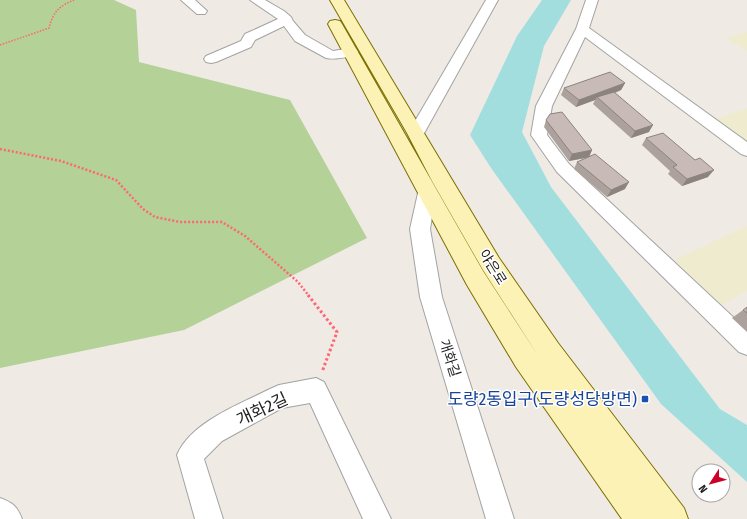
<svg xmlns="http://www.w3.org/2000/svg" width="747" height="519" font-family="'Fira Sans Condensed','Noto Sans KR',sans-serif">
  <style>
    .farmland { fill: #efebcf }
    .forest { fill: #b4d197 }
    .water { fill: #a3dedf }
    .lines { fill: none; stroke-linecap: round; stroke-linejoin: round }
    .street-casing { stroke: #a3a3a3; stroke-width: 2 }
    .secondary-casing { stroke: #7b7000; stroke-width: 2 }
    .path-far2 { stroke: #ff6675; stroke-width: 1.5; stroke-dasharray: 1.5 1.5; stroke-linecap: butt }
    .path-far1 { stroke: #ff6675; stroke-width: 2.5; stroke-dasharray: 2 2; stroke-linecap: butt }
    .path { stroke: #ff6675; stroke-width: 3; stroke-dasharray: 2.5 2.5; stroke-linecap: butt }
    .street { fill: #fff; fill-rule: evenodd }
    .secondary { fill: #fcf2b6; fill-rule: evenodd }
    .wall { fill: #aca19d }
    .shaded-wall { fill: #8c8380 }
    .building { fill: #c8bbb7; stroke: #8c8380 }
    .transit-dot { fill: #1a4fb4; stroke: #fff; stroke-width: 1.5 }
    .labels { text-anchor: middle; stroke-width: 3; stroke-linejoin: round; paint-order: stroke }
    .street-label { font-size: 14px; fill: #1f1f1f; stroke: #fff }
    .near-transit-label { font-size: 17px; fill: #164399; stroke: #fff; text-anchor: end }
    .near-street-label { font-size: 17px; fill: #1f1f1f; stroke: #fff }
  </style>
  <rect width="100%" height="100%" fill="#f0eae4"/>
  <g class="farmland">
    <polygon points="747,32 747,51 726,38"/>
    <polygon points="747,108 747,144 714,119"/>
    <polygon points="747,226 747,291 721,305 674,260"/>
  </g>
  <polygon class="forest" points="0,0 114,0 136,10 139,62 290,100 367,238 184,330 0,368"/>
  <polygon class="water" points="542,0 571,0 544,46 522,132 551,187 720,409 747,425 747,482 661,404 491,168 470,135 517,36"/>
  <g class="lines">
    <defs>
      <g id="street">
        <polygon points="181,0 195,0 207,11 205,14 197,14"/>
        <path d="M250,0H265L284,11L291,17L293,21L305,35L333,51L351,48L356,49L358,52L356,55C347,57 335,60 326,58L295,41L284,26L255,40L251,47L216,62L211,63L206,62L204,59L206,56L241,41L245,34L278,19Z"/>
        <polygon points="486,0 498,0 422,137 416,138 410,137 408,133"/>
        <polygon points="586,0 598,0 589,28 747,142 747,156 741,154 585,37 552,106 547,135 569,164 747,330 747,355 739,352 557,172 531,135 536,106 576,29"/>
        <polygon points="427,186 433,188 436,193 430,229 442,297 514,519 486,519 420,297 410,229 418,193 421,188"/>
        <path d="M316,378L324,382L391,519H363L310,403L282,408L222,441L204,459L223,519H195L177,455C191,422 240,404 270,389L279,385Z"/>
        <path d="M0,498C13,503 17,506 22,519H0Z"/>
      </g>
      <polygon id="secondary" points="330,0 344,0 499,258 558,343 684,508 688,519 622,519 516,367 467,285 328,24 330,21 335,20 340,21 342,24 483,271 539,357 483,270 432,181 407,133"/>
    </defs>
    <use href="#street" class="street-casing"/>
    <use href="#secondary" class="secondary-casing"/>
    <path class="path-far2" d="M0,45L49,28C53,12 59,6 74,0"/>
    <polyline class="path-far1" points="0,149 61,161 116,180 143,209 155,217 180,222 222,222 245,236 298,282 309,296"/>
    <polyline class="path" points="308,295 337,332 322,372"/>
    <use href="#street" class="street"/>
    <use href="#secondary" class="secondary"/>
  </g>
  <g class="wall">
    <polygon points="625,83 621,90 615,93 649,132 631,138 593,104 595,100 576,107 561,95 564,88"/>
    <polygon points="546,120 592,150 589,157 625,189 607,197 574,169 577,162 587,158 569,161 544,127"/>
    <polygon points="646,138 708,177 682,186 668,174 670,171 642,145"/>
    <polygon points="747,307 747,332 732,318 743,310"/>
  </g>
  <g class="shaded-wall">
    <polygon points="625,83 621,90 599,99 597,97 595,100 576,107 579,100"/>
    <polygon points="653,125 649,132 631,138 635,131"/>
    <polygon points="592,150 589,157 569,161 572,154"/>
    <polygon points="714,170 708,177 682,186 687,179"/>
    <polygon points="629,182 625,189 607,197 611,190"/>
  </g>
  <g class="building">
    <polygon points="610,72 625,83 579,100 564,88"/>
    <polygon points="614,92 653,125 635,131 597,97"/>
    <polygon points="562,112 592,150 572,154 546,120 550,114"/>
    <polygon points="663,133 695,160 700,158 714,170 687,179 673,167 677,165 646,138"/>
    <polygon points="595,154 629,182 611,190 577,162"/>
    <polygon points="747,307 747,313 743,310"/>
  </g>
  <rect class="transit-dot" x="641" y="395" width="8" height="8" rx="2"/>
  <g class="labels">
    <g class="street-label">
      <text transform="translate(493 267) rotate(58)" y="5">야은로</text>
      <text transform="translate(450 358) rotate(72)" y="5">개화길</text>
    </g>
    <g class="near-transit-label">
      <text x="637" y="405">도량2동입구(도량성당방면)</text>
    </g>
    <g class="near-street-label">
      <text transform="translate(262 409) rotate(-25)" y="6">개화2길</text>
    </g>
  </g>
  <g transform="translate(711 483) rotate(234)"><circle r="19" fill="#ffffff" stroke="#a5a5a5"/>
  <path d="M0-3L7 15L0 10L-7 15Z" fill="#cd0029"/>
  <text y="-6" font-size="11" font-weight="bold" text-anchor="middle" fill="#1f1f1f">N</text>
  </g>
</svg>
